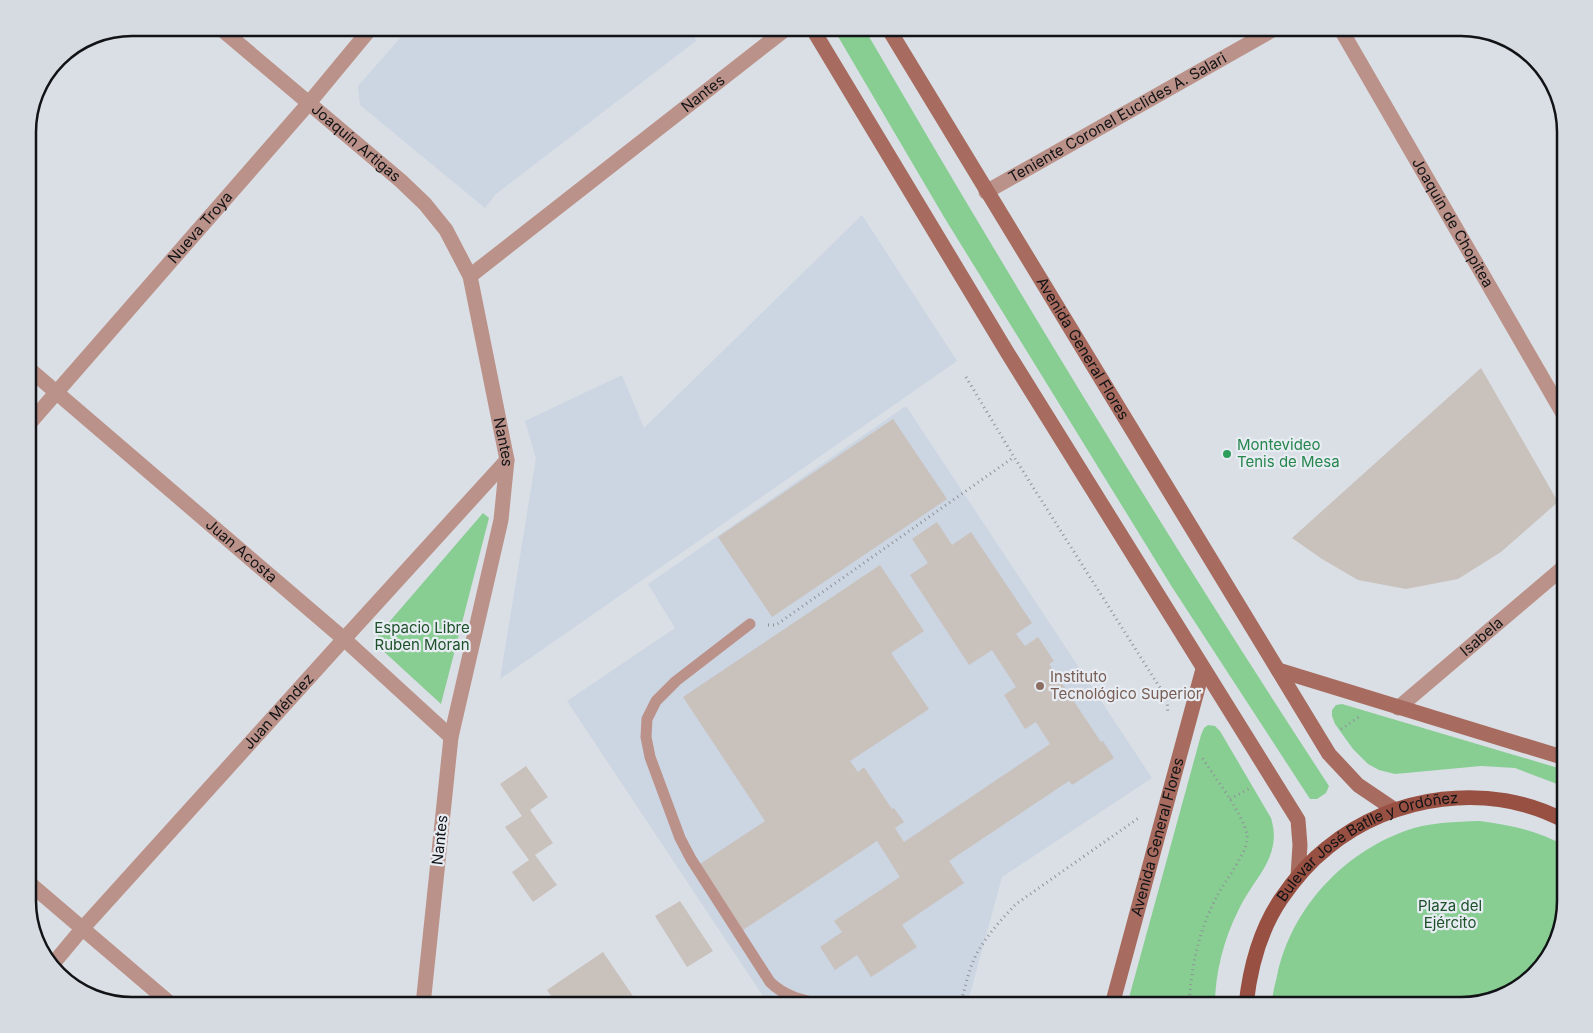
<svg xmlns="http://www.w3.org/2000/svg" width="1593" height="1033" font-family="Inter,sans-serif">
  <style>
    .built { fill: #ccd5e2 }
    .green { fill: #88ce93 }
    .building { fill: #c9c1bc }
    .lines { fill: none; stroke-linecap: round; stroke-linejoin: round }
    .path { stroke: #8f9397; stroke-width: 3; stroke-dasharray: 1 4; stroke-linecap: butt }
    .service { stroke: #bb9289; stroke-width: 11 }
    .minor { stroke: #bb9289; stroke-width: 15 }
    .secondary { stroke: #a76c5f; stroke-width: 15 }
    .primary { stroke: #975042; stroke-width: 15 }
    .leisure-dot { fill: #2e9e5b; stroke: #e7ecf3; stroke-width: 2 }
    .education-dot { fill: #8d6e63; stroke: #e7ecf3; stroke-width: 2 }
    .labels { text-anchor: middle; stroke-width: 4.5; stroke-linejoin: round; paint-order: stroke }
    .street-label { font-size: 15px; fill: #121316; stroke: #e7ecf3 }
    .leisure-label { font-size: 15px; fill: #27864d; stroke: #e7ecf3; text-anchor: start }
    .park-label { font-size: 15px; fill: #1d5129; stroke: #e7ecf3 }
    .education-label { font-size: 15px; fill: #785e54; stroke: #e7ecf3; text-anchor: start }
    .rim { fill: none; stroke: #121316; stroke-width: 2.5 }
  </style>
  <rect width="100%" height="100%" fill="#dadfe5"/>
  <g class="built">
    <polygon points="409,28 690,28 696,41 496,194 485,208 360,105 358,86"/>
    <polygon points="862,215 957,361 500,679 536,458 525,421 622,375 644,428"/>
    <polygon points="906,406 1152,778 1002,877 967,1005 769,1005 567,701 675,628 648,584"/>
  </g>
  <g class="green">
    <path d="M833,28H864C1013,284 1167,538 1329,786L1326,793L1317,799H1310L1172,587L944,217Z"/>
    <polygon points="483,513 489,518 441,704 380,648 378,635"/>
    <polygon points="1342,704 1565,770 1565,787 1515,768 1481,766 1395,774 1379,770 1368,764 1353,749 1335,724 1332,716 1332,710 1336,705"/>
    <path d="M1208,725L1215,726L1220,731L1271,818C1283,857 1254,877 1239,909C1224,938 1215,973 1215,1005H1127L1201,735L1204,728Z"/>
    <path d="M1480,821C1511,825 1539,831 1565,846V901L1548,959L1513,992L1461,1005H1272C1272,995 1275,985 1277,976C1291,909 1342,854 1405,831C1429,822 1455,822 1480,821Z"/>
  </g>
  <g class="building">
    <polygon points="1481,368 1558,502 1501,552 1458,579 1406,589 1358,580 1322,559 1292,538"/>
    <polygon points="893,419 947,499 772,617 718,537"/>
    <polygon points="937,522 952,545 971,532 1032,623 1016,634 1025,646 1038,637 1054,661 1049,664 1101,742 1103,741 1114,758 1072,785 1069,781 949,861 964,883 902,925 917,947 871,977 857,955 835,970 820,947 842,932 834,921 900,877 877,841 743,930 700,864 765,821 683,697 880,565 924,631 891,653 929,709 850,761 858,772 864,767 892,809 894,808 904,822 895,828 904,842 1050,744 1036,722 1025,729 1004,695 1016,687 992,650 969,665 910,575 928,563 912,539"/>
    <polygon points="526,766 548,797 530,810 553,843 535,855 557,885 533,902 512,872 529,860 505,827 522,816 500,784"/>
    <polygon points="680,901 713,951 687,967 655,916"/>
    <polygon points="603,952 639,1005 557,1005 547,990"/>
    <polygon points="742,998 747,1005 731,1005"/>
  </g>
  <g class="lines">
    <g class="path">
      <polyline points="966,377 1014,457 1162,691 1167,701 1168,714"/>
      <polyline points="768,625 776,625 1014,457"/>
      <polyline points="1341,729 1359,717"/>
      <polyline points="1230,799 1252,787"/>
      <path d="M960,1005C965,989 968,972 975,957C985,937 1001,920 1016,904L1140,817"/>
      <path d="M1189,1005C1191,967 1199,930 1217,896C1224,882 1250,850 1247,835C1244,815 1213,775 1201,756"/>
    </g>
    <path class="service" d="M750,624L676,681L656,701L647,719L646,737L650,757L680,838L691,859L770,982C786,998 806,1001 827,1005"/>
    <g class="minor">
      <path id="s1" d="M220,28L401,181L425,204L446,230L470,276L507,460L501,520L451,737L423,1005"/>
      <path id="s2" d="M1340,28L1565,417"/>
      <path id="s3" d="M986,192L1276,28"/>
      <path id="s4" d="M470,276L787,28"/>
      <path id="s5" d="M28,368L344,639L451,737"/>
      <path id="s6" d="M28,425L309,103L371,28"/>
      <path id="s7" d="M1398,708L1565,566"/>
      <polyline points="28,882 172,1005"/>
      <path id="s8" d="M52,965L82,929L344,639L507,460"/>
    </g>
    <g class="secondary">
      <polyline points="812,28 1007,352 1298,820 1300,845 1298,876"/>
      <path id="s9" d="M888,28L1329,754L1358,785L1395,810"/>
      <polyline points="1278,670 1565,758"/>
      <path id="s10" d="M1112,1005L1203,669"/>
    </g>
    <path class="primary" id="s11" d="M1246,1005C1250,968 1260,930 1281,899C1294,880 1309,862 1327,848C1392,794 1490,781 1565,821"/>
  </g>
  <circle class="leisure-dot" cx="1227" cy="454" r="5"/>
  <circle class="education-dot" cx="1040" cy="686" r="5"/>
  <g class="labels">
    <g class="street-label">
      <text dy="5" stroke="none"><textPath href="#s4" startOffset="296">Nantes</textPath></text>
      <text dy="5" stroke="none"><textPath href="#s3" startOffset="151">Teniente Coronel Euclides A. Salari</textPath></text>
      <text dy="5" stroke="none"><textPath href="#s1" startOffset="178">Joaquín Artigas</textPath></text>
      <text dy="5" stroke="none"><textPath href="#s2" startOffset="225">Joaquín de Chopitea</textPath></text>
      <text dy="5" stroke="none"><textPath href="#s6" startOffset="262">Nueva Troya</textPath></text>
      <text dy="5" stroke="none"><textPath href="#s9" startOffset="375">Avenida General Flores</textPath></text>
      <text dy="5" stroke="none"><textPath href="#s1" startOffset="525">Nantes</textPath></text>
      <text dy="5" stroke="none"><textPath href="#s5" startOffset="281">Juan Acosta</textPath></text>
      <text dy="5" stroke="none"><textPath href="#s7" startOffset="110">Isabela</textPath></text>
      <text dy="5" stroke="none"><textPath href="#s8" startOffset="340">Juan Méndez</textPath></text>
      <text dy="5" stroke="none"><textPath href="#s10" startOffset="174">Avenida General Flores</textPath></text>
      <text transform="translate(440 840) rotate(-84)" y="5">Nantes</text>
      <text dy="5" stroke="none"><textPath href="#s11" startOffset="218">Bulevar José Batlle y Ordóñez</textPath></text>
    </g>
    <g class="leisure-label">
      <text x="1237" y="450">Montevideo<tspan x="1237" dy="17">Tenis de Mesa</tspan></text>
    </g>
    <g class="park-label">
      <text x="422" y="633">Espacio Libre<tspan x="422" dy="17">Ruben Moran</tspan></text>
      <text x="1450" y="911">Plaza del<tspan x="1450" dy="17">Ejército</tspan></text>
    </g>
    <g class="education-label">
      <text x="1050" y="682">Instituto<tspan x="1050" dy="17">Tecnológico Superior</tspan></text>
    </g>
  </g>
  <path d="M0 0H1593V1033H0ZM132 36H1461A96 96 0 0 1 1557 132V901A96 96 0 0 1 1461 997H132A96 96 0 0 1 36 901V132A96 96 0 0 1 132 36Z" fill="#d6dbe1" fill-rule="evenodd"/>
  <path class="rim" d="M132 36H1461A96 96 0 0 1 1557 132V901A96 96 0 0 1 1461 997H132A96 96 0 0 1 36 901V132A96 96 0 0 1 132 36Z"/>
</svg>
